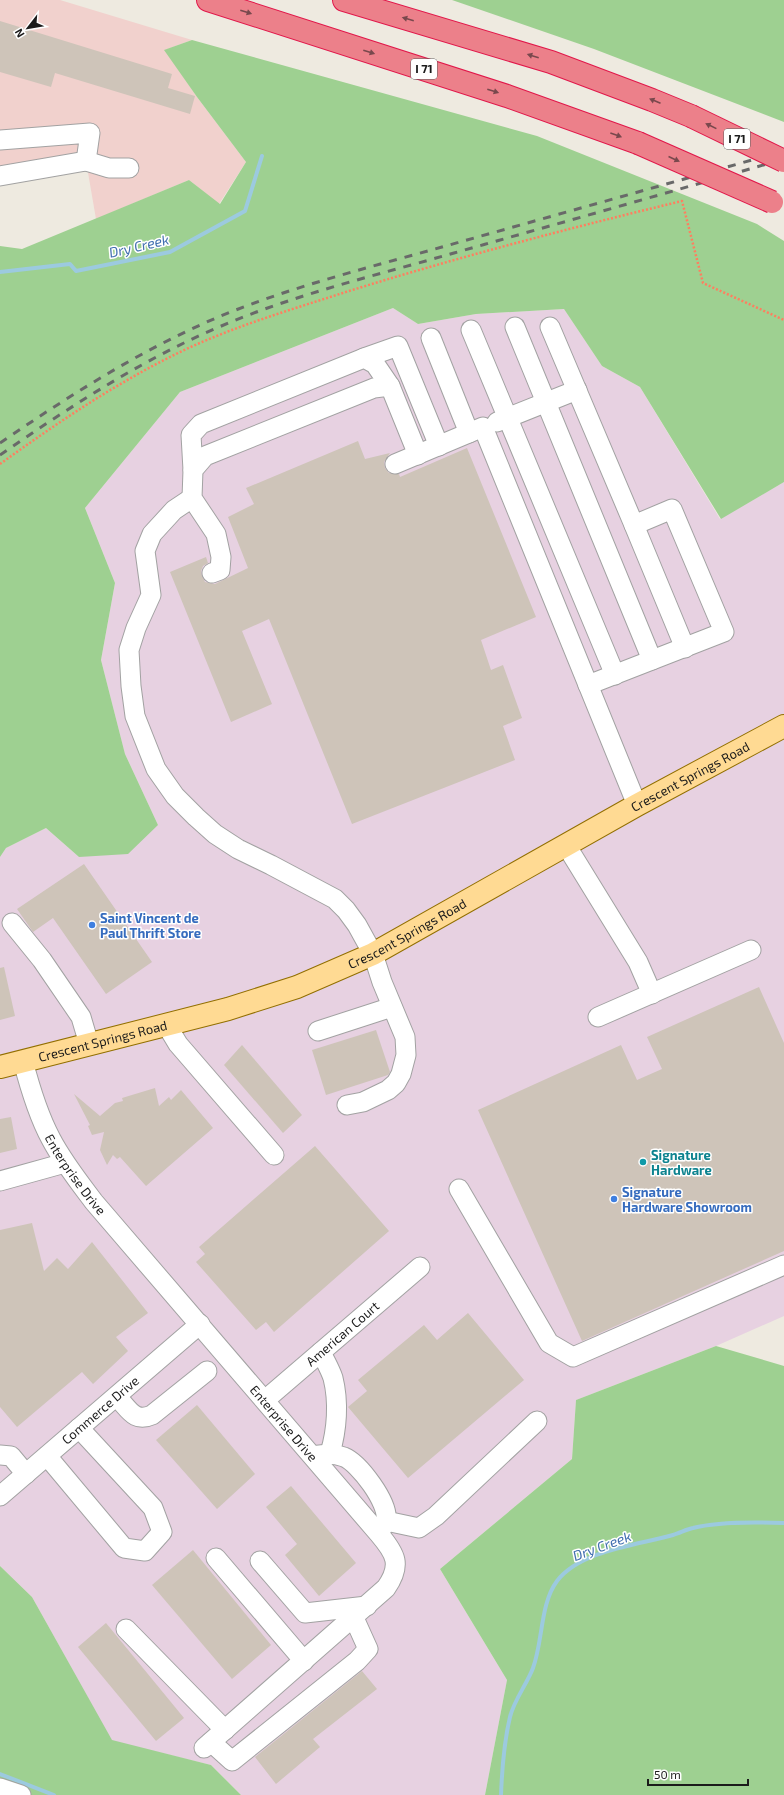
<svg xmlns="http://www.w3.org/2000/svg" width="784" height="1795" font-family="'Exo 2',sans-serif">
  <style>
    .commercial { fill: #f1d1cd }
    .industrial { fill: #e7d1e1 }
    .forest { fill: #9ed091 }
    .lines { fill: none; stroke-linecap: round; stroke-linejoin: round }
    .stream { stroke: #9ccadf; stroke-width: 4 }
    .building { fill: #cec4b9 }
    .minor-casing { stroke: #a2a2a2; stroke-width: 21 }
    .major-casing { stroke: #926f00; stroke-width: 24 }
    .highway-casing { stroke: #e1174a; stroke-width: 24 }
    .path { stroke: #ff7e5f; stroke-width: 2.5; stroke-dasharray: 2 2; stroke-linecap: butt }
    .minor { stroke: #fff; stroke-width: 19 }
    .major { stroke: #ffda93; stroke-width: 22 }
    .highway { stroke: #ec808a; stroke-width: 22 }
    .rail { stroke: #696969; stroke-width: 3; stroke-dasharray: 8 8; stroke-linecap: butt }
    .highway-bridge-casing { stroke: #e1174a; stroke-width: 24; stroke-linecap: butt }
    .highway-bridge { stroke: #ec808a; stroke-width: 22 }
    .oneway { fill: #79484d }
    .shop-dot { fill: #3f7fe0; stroke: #fff; stroke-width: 1.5 }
    .culture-dot { fill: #0f9aa8; stroke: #fff; stroke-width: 1.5 }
    .labels { text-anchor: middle; stroke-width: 3; stroke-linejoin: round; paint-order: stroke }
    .shield { fill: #fff; stroke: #5f5f5f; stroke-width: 1 }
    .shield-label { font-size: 12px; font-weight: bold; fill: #1b1b1b }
    .street-label { font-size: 13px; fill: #1b1b1b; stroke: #fff }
    .shop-label { font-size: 13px; font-weight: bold; fill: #366cbe; stroke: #fff; text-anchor: start }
    .culture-label { font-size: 13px; font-weight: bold; fill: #0d838f; stroke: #fff; text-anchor: start }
    .water-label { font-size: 14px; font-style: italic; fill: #426fb0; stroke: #fff }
  </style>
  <rect width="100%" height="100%" fill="#eeeae0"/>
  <polygon class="commercial" points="0,0 60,0 192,40 165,50 197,97 246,162 219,204 189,180 96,219 86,161 0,176"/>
  <polygon class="industrial" points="393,308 418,324 476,314 564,309 602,366 640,387 720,519 784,482 784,1316 716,1346 576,1400 572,1459 440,1569 507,1680 485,1795 241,1795 211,1765 112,1741 32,1597 0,1566 0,857 6,848 46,828 79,857 158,825 125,754 101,660 115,583 85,508 180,392"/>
  <g class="forest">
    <polygon points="452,0 784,0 784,122 594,49"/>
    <polygon points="192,40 537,136 757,224 784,241 784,482 721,519 640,387 602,366 564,309 476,314 418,324 393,308 180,392 85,508 115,583 101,660 125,754 158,825 128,854 79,857 46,828 6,848 0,857 0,246 22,249 189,180 220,204 246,162 197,97 164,50"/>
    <polygon points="716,1346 784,1366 784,1795 485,1795 507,1680 440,1569 572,1459 576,1400"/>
    <polygon points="0,1566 32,1597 112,1740 211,1765 241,1795 0,1795"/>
  </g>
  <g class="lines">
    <g class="stream">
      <polyline points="0,272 70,264 76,271 170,252 245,211 262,156"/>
      <polyline points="0,1774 54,1795"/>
      <path d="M501,1795C502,1769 504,1742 510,1717C514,1700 527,1684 533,1668C543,1641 540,1604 557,1581C581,1550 638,1545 673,1535C680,1533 687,1529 693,1528C719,1521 758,1522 784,1523"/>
    </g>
  </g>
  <g class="building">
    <polygon points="0,21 172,74 168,88 195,96 190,114 55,73 51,87 0,72"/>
    <polygon points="358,441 365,459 390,453 384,462 385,468 389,473 399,474 400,477 467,448 536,617 481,640 491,670 503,665 522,718 503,726 515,760 352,824 269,619 242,631 272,704 231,722 170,572 206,557 208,563 203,566 201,571 202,576 205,582 215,584 248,568 228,517 254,504 246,488"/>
    <polygon points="84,864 152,962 106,994 53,918 33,932 17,909"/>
    <polygon points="4,967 15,1016 0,1020 0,968"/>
    <polygon points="759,987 784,1043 784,1251 582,1341 478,1110 621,1045 637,1080 662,1069 647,1037"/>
    <polygon points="376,1030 390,1072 388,1075 326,1095 312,1050"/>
    <polygon points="242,1045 302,1115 283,1133 224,1065"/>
    <polygon points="155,1088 159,1106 169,1097 171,1100 181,1090 213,1128 146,1186 120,1157 117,1159 113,1155 107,1165 100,1150 104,1132 92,1135 88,1126 90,1125 74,1094 100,1116 115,1103 123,1101 122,1098"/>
    <polygon points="11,1117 17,1149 0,1153 0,1119"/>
    <polygon points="315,1146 389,1231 274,1332 266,1322 256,1330 196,1262 205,1254 199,1247"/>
    <polygon points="32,1223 44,1271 57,1258 68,1269 92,1242 148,1313 116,1337 128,1351 93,1384 82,1372 17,1427 0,1407 0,1230"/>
    <polygon points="468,1313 524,1380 408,1478 348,1407 367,1391 358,1380 424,1325 437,1340"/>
    <polygon points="197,1405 255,1474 217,1509 156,1440"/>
    <polygon points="291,1486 356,1563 319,1596 285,1555 297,1544 266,1507"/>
    <polygon points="193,1550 271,1645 232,1679 152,1585"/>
    <polygon points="106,1623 184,1718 156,1741 78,1647"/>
    <polygon points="362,1671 377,1689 313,1739 320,1747 276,1784 255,1757"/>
  </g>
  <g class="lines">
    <defs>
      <g id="minor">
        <polyline points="0,140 90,133 86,161"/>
        <polyline points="0,176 86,161 109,168 129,168"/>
        <polyline points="515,327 652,660"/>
        <polyline points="550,327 634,525 672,509 724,632 588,685"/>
        <polyline points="471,330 615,675"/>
        <polyline points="431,338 469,433"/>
        <polyline points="364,358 398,346 439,446"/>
        <polyline points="497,422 577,390"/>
        <polyline points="395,464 483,427 637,805"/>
        <polyline points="193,470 191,435 201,424 364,358 375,364 390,386"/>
        <polyline points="192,498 174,510 152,534 145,551 151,595 136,628 129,650 131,686 135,716 156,769 175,796 196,817 215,834 238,849 271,865 335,899 346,910 357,925 373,954 382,982 405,1037 406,1055 401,1074 396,1083 388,1090 363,1102 347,1105"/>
        <polyline points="634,525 685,648"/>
        <polyline points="212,573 220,570 221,557 216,534 192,498 193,470 205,456 374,388 390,386 418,455"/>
        <polyline points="566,845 638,962 652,994"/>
        <polyline points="12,923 42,960 81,1017 89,1044"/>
        <polyline points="598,1017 751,950"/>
        <polyline points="166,1024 178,1044 274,1155"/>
        <polyline points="318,1031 392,1007"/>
        <path id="s1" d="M23,1061C30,1088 38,1115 51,1139C63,1162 79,1182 94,1202L379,1534C396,1554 402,1565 386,1588L204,1748"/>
        <polyline points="0,1181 65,1163"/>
        <polyline points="459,1189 549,1343 573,1357 784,1265"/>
        <path d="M321,1352C325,1361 330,1369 333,1378C339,1402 337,1430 330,1453"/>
        <path d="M117,1397C129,1409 134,1423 152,1415L207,1371"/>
        <path id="s2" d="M265,1400L420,1267"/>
        <polyline points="0,1455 11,1456 26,1474"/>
        <polyline points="47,1456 124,1548 145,1551 162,1532 153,1508 79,1428"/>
        <path d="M313,1456C324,1454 333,1453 344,1457C359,1463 389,1503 386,1520C386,1523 382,1528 380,1531"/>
        <path id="s3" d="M0,1496L200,1324"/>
        <polyline points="386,1521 419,1528 436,1516 537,1421"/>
        <polyline points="216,1558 304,1661"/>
        <polyline points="260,1561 305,1613 367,1606"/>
        <polyline points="126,1629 225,1730"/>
        <polyline points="211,1742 232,1761 357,1661 368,1649 354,1618"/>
        <polyline points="0,1788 21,1795"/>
      </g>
      <g id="major">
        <path id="s4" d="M0,1067L228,1009L297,987L373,954L637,805L784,726"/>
      </g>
      <g id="highway">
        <polyline points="208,0 507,96 638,143"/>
        <polyline points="344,0 551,62 652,100 691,116"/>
      </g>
    </defs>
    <use href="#minor" class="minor-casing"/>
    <use href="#major" class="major-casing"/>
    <use href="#highway" class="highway-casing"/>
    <path class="path" d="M0,464C53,426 107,389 166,359C224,329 287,311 349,291C459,257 570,228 682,201L703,283L784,320"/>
    <use href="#minor" class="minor"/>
    <use href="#major" class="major"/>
    <use href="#highway" class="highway"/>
    <g class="rail">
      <path d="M0,443C69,396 139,351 216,318C287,288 367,268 442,247C556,215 670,183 784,151"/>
      <path d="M0,455C70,407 141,360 219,327C293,295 377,275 454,253C564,222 674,191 784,159"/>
    </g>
    <defs>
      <g id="highway-bridge">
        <polyline points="691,116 784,161"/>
        <polyline points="638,143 772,202"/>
      </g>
    </defs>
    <use href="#highway-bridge" class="highway-bridge-casing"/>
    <use href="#highway-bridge" class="highway-bridge"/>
  </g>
  <defs><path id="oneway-solid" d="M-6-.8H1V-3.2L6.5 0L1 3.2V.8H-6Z"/></defs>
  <g class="oneway">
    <use href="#oneway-solid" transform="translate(246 12) rotate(18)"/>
    <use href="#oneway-solid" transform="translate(408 19) rotate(-164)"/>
    <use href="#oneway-solid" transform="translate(369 52) rotate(18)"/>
    <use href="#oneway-solid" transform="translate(533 56) rotate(-163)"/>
    <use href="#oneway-solid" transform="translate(493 91) rotate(18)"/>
    <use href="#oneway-solid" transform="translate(655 101) rotate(-157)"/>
    <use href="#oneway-solid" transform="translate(711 126) rotate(-154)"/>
    <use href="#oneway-solid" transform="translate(616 135) rotate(20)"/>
    <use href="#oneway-solid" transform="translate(674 159) rotate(24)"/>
  </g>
  <g class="shop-dot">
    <circle cx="92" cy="925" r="4"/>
    <circle cx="614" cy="1199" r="4"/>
  </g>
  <circle class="culture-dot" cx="643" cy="1162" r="4"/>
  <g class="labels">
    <g class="shield">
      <rect x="411" y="59" width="26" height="20" rx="3"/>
      <rect x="724" y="129" width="26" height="20" rx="3"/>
    </g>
    <g class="shield-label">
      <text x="424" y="73">I 71</text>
      <text x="737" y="143">I 71</text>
    </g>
    <g class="street-label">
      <text dy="5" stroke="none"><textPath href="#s4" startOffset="754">Crescent Springs Road</textPath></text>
      <text dy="5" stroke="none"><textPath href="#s4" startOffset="430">Crescent Springs Road</textPath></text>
      <text dy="5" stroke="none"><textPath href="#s4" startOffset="106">Crescent Springs Road</textPath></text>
      <text dy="5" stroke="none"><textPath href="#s1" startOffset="126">Enterprise Drive</textPath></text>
      <text dy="5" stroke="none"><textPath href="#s2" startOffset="102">American Court</textPath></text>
      <text dy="5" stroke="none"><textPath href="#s3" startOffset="132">Commerce Drive</textPath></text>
      <text dy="5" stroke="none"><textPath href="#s1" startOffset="451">Enterprise Drive</textPath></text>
    </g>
    <g class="shop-label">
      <text x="100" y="923">Saint Vincent de<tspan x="100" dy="15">Paul Thrift Store</tspan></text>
      <text x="622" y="1197">Signature<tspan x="622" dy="15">Hardware Showroom</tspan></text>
    </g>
    <g class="culture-label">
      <text x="651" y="1160">Signature<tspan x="651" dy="15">Hardware</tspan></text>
    </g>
    <g class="water-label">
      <text transform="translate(139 246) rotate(-13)" y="5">Dry Creek</text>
      <text transform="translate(602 1546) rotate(-20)" y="5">Dry Creek</text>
    </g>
  </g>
  <g transform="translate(28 28) rotate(239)" stroke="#ffffff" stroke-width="3" paint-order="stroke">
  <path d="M0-3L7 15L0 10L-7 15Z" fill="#1b1b1b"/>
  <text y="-6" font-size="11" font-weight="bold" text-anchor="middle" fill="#1b1b1b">N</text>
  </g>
  <path d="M648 1779v6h100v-6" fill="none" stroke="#1b1b1b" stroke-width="2"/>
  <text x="654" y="1779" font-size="12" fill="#1b1b1b" stroke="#ffffff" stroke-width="3" paint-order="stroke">50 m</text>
</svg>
